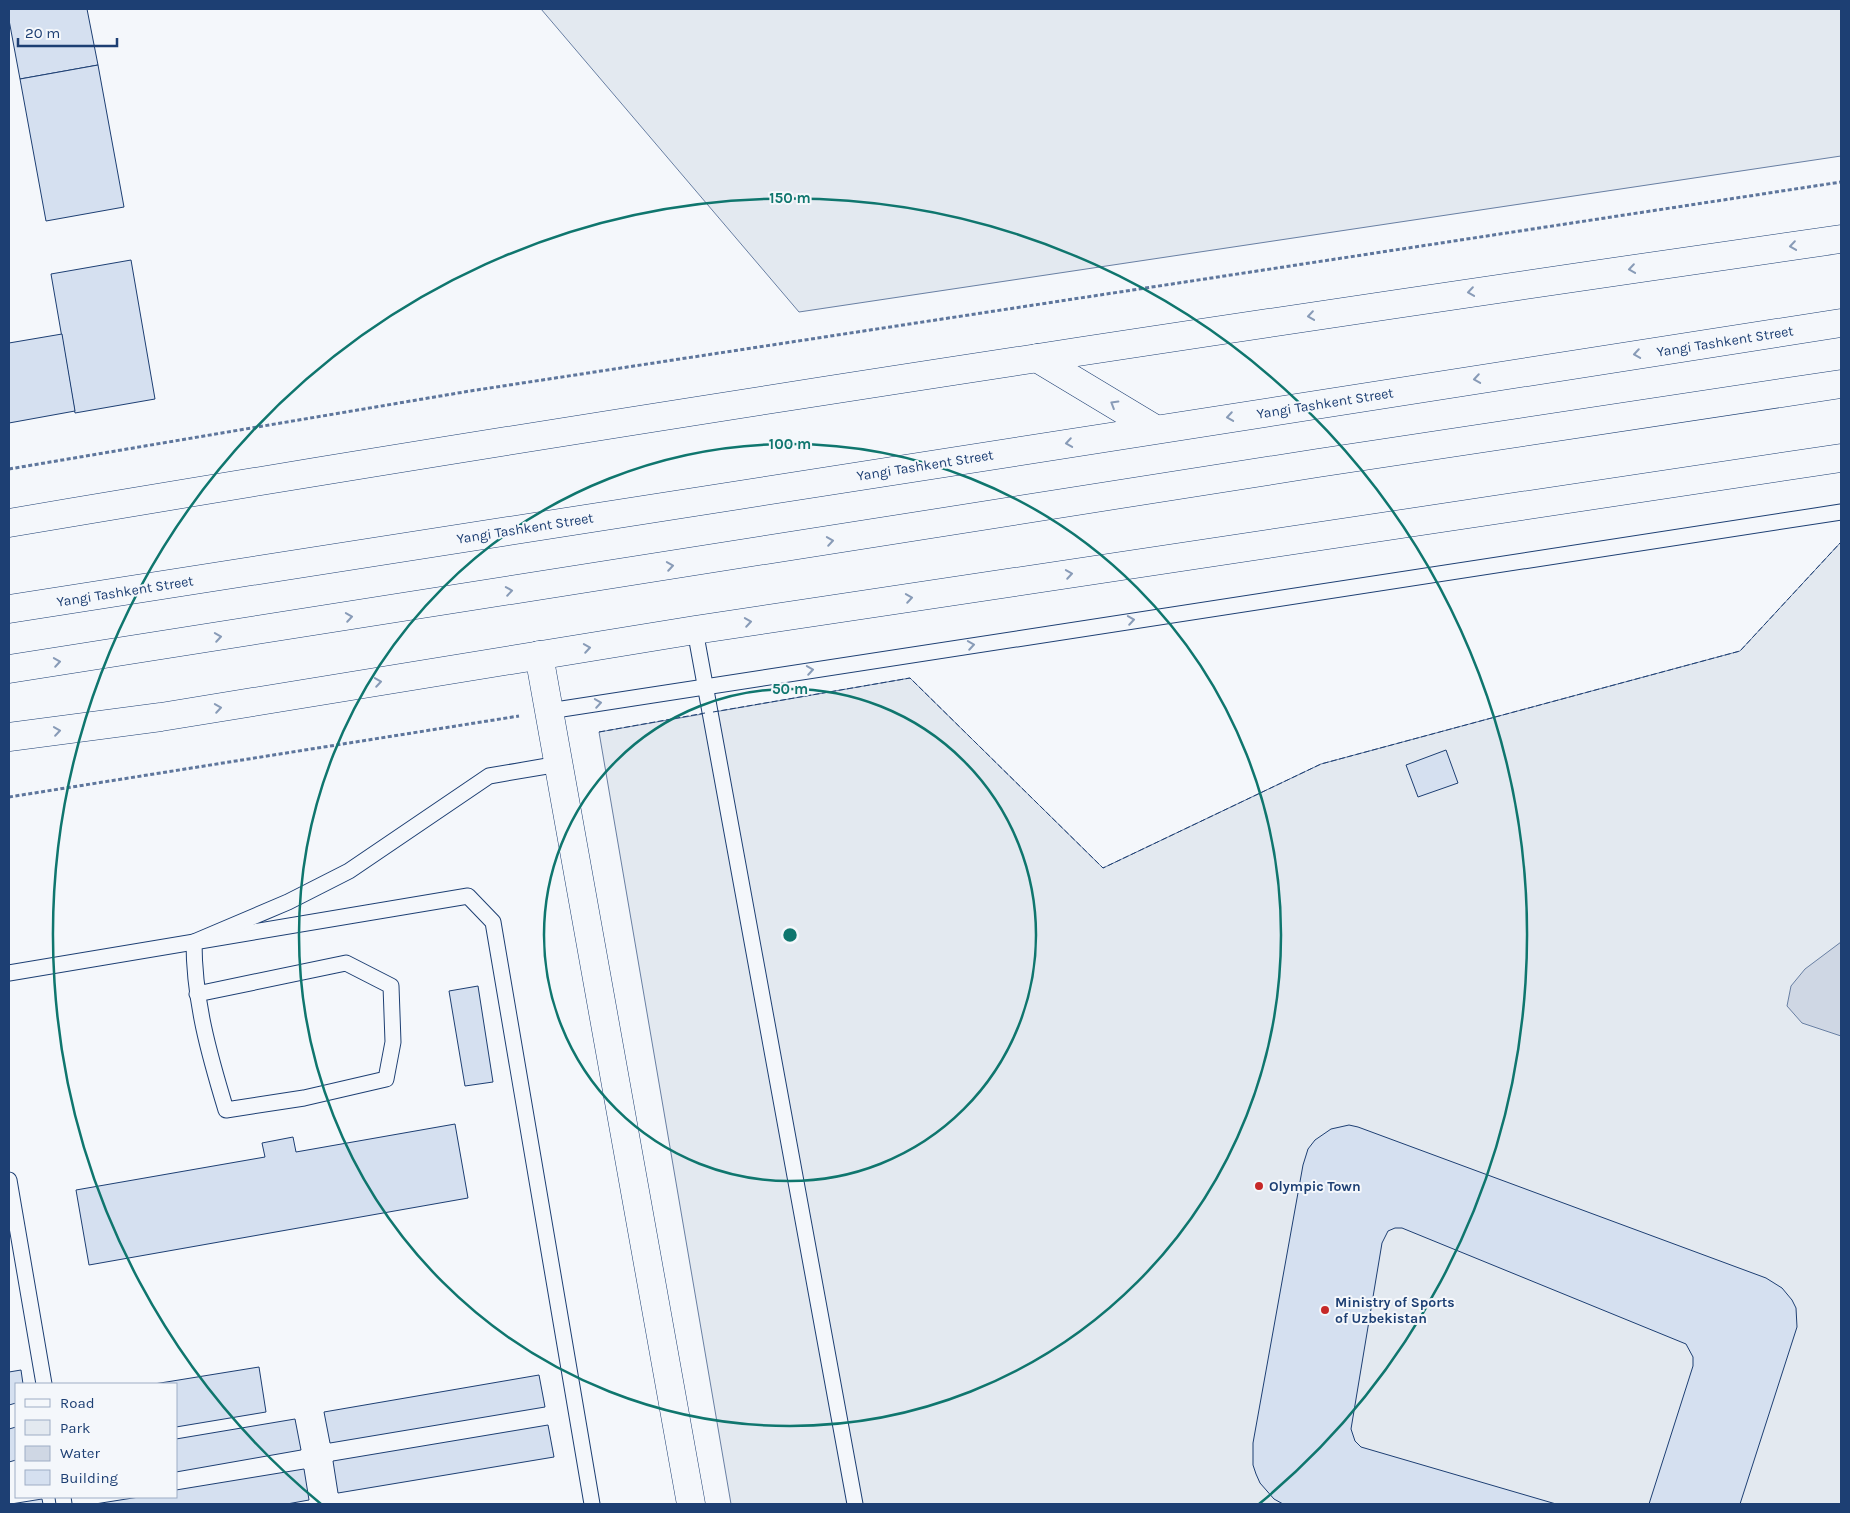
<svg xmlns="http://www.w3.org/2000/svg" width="1850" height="1513" font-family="Karla,sans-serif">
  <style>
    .green { fill: #e3e9f0; stroke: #687fa3 }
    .water { fill: #cfd7e4; stroke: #687fa3 }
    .building { fill: #d5e0f0; stroke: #1d3f73 }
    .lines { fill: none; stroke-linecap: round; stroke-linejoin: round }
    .lane-casing { stroke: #1d3f73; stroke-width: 17 }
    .secondary-casing { stroke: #1d3f73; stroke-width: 29 }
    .highway-casing { stroke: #1d3f73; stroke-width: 29 }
    .path { stroke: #5e769c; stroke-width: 3; stroke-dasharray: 4 2.5; stroke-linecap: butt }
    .lane { stroke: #f4f7fb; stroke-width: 15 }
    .secondary { stroke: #f4f7fb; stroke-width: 28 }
    .highway { stroke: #f4f7fb; stroke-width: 28 }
    .fence { stroke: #1d3f73; stroke-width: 1; stroke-dasharray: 6 2.5; stroke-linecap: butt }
    .oneway { stroke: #889bb7 }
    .ring { fill: none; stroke: #0f766e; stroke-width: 2.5 }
    .poi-dot { fill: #c62828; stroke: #f4f7fb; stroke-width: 2 }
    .labels { text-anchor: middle; stroke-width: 4; stroke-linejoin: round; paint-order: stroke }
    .street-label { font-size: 14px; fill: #1d3f73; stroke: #f4f7fb }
    .poi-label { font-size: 14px; font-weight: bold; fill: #1d3f73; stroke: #f4f7fb; text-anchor: start }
    .centre { fill: #0f766e; stroke: #f4f7fb; stroke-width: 2.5 }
    .ring-label { font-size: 15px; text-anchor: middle; font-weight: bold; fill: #0f766e; stroke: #f4f7fb; stroke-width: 4; stroke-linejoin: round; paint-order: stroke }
  </style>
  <rect width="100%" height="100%" fill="#f4f7fb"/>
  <g class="green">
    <polygon points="541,9 1841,9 1841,156 799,312"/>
    <polygon points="1841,542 1841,1504 731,1504 599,732 910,678 1103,868 1321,764 1740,651"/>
  </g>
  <polygon class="water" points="1841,942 1841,1036 1802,1023 1787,1006 1791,986 1805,969"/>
  <g class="building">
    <polygon points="9,9 87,9 98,65 20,79 9,20"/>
    <polygon points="98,65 124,207 46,221 20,79"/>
    <polygon points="131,260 155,399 75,413 51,274"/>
    <polygon points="62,334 75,411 9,423 9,343"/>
    <polygon points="1446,750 1458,783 1418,797 1406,765"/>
    <polygon points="478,986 493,1082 465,1086 449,991"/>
    <polygon points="455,1124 468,1198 89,1265 76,1190 265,1157 262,1143 293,1137 296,1152"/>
    <polygon points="1349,1125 1358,1127 1766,1278 1782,1288 1792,1300 1796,1308 1797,1327 1740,1504 1649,1504 1693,1366 1693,1357 1686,1344 1402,1228 1395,1228 1388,1231 1382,1243 1351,1429 1355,1441 1361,1447 1556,1504 1283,1504 1274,1499 1260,1483 1256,1474 1253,1465 1253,1443 1303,1165 1308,1149 1315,1140 1331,1129"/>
    <polygon points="259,1367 266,1412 176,1427 176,1384 154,1384"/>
    <polygon points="21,1370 23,1384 16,1384 16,1403 9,1405 9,1372"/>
    <polygon points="539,1375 545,1407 330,1443 324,1412"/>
    <polygon points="295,1419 301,1450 176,1472 176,1439"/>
    <polygon points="548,1425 554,1457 338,1493 333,1461"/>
    <polygon points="16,1427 16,1460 9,1462 9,1429"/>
    <polygon points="304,1469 309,1500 287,1504 95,1504 139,1497 176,1497 176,1490"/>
    <polygon points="42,1499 43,1504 11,1504"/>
  </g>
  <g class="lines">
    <defs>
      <g id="lane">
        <polyline points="695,630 855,1504"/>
        <polyline points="549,711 1841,512"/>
        <polyline points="9,973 468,896 493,922 592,1504"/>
        <path d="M197,994L346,963L391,986L393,1042L386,1079L304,1098L226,1110C209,1054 194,1001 194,942L288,902L349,871L489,776L559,764"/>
        <polyline points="9,1180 44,1384"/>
        <polyline points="63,1497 64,1504"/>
      </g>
      <g id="secondary">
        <path d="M9,523C618,420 1229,327 1841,239"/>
        <polyline points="539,655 691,1504"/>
        <polyline points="9,737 161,717 695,630 1841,458"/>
      </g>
      <g id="highway">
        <polyline points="1037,358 1155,429"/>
        <polyline points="9,609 1841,323"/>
        <polyline points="9,669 1318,463 1841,384"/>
      </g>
    </defs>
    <use href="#lane" class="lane-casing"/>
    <use href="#secondary" class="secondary-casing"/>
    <use href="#highway" class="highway-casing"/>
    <g class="path">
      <polyline points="9,469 470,391 1841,182"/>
      <polyline points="9,797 519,716"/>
    </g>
    <use href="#lane" class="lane"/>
    <use href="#secondary" class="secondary"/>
    <use href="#highway" class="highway"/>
    <g class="fence">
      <polyline points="713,712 910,678 1103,868 1321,764 1740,651 1841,542"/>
      <polyline points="599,732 705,713"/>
    </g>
  </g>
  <defs><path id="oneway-chevron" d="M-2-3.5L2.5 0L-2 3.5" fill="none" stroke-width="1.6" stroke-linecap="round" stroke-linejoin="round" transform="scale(1.25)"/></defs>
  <g class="oneway">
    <use href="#oneway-chevron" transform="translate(1793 246) rotate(172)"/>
    <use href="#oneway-chevron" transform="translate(1632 269) rotate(172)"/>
    <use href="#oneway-chevron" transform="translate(1471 292) rotate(172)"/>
    <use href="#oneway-chevron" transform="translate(1311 316) rotate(172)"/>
    <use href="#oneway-chevron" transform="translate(1637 354) rotate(171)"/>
    <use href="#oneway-chevron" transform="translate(1477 379) rotate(171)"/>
    <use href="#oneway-chevron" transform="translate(1114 404) rotate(-149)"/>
    <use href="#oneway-chevron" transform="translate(1230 417) rotate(171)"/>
    <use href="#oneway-chevron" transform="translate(1069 443) rotate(171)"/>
    <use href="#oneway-chevron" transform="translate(830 541) rotate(-9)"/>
    <use href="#oneway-chevron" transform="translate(670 566) rotate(-9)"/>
    <use href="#oneway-chevron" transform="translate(1069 574) rotate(-9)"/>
    <use href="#oneway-chevron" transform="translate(509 591) rotate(-9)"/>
    <use href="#oneway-chevron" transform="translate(909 598) rotate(-9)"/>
    <use href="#oneway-chevron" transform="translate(349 617) rotate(-9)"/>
    <use href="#oneway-chevron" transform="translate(1131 620) rotate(-9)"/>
    <use href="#oneway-chevron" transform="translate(748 622) rotate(-9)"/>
    <use href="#oneway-chevron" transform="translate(218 637) rotate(-9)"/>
    <use href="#oneway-chevron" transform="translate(971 645) rotate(-9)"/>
    <use href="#oneway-chevron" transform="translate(587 648) rotate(-9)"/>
    <use href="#oneway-chevron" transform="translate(57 662) rotate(-9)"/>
    <use href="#oneway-chevron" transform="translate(810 670) rotate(-9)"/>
    <use href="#oneway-chevron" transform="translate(378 682) rotate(-9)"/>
    <use href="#oneway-chevron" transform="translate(598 703) rotate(-9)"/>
    <use href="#oneway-chevron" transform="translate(218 708) rotate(-9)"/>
    <use href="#oneway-chevron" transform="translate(57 731) rotate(-8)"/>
  </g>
  <g class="ring">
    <circle cx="790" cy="935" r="246"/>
    <circle cx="790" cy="935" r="491"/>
    <path d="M321 1504A737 737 0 1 1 1259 1504"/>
  </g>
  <g class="poi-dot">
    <circle cx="1259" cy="1186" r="5"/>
    <circle cx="1325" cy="1310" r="5"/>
  </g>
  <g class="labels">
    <g class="street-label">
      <text transform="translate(1725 341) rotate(-9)" y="5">Yangi Tashkent Street</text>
      <text transform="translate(1325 403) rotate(-9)" y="5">Yangi Tashkent Street</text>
      <text transform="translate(925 465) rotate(-9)" y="5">Yangi Tashkent Street</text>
      <text transform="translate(525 528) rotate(-9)" y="5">Yangi Tashkent Street</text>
      <text transform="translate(125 591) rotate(-9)" y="5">Yangi Tashkent Street</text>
    </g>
    <g class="poi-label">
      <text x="1269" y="1191">Olympic Town</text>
      <text x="1335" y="1307">Ministry of Sports<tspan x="1335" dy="16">of Uzbekistan</tspan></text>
    </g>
  </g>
  <circle cx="790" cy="935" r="8" class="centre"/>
  <g class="ring-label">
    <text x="790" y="203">150 m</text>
    <text x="790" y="449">100 m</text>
    <text x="790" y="694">50 m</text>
  </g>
  <rect width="1850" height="1513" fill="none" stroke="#1d3f73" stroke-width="20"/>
  <rect x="15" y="1383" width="162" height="115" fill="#f4f7fb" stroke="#9eadc5"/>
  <rect x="25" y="1399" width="25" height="8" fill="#f4f7fb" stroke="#9eadc5"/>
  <text x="60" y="1408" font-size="15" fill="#1d3f73">Road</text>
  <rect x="25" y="1420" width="25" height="15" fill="#e3e9f0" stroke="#9eadc5"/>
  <text x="60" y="1433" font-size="15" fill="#1d3f73">Park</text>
  <rect x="25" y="1446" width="25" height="15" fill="#cfd7e4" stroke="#9eadc5"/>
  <text x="60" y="1458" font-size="15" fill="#1d3f73">Water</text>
  <rect x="25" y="1470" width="25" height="15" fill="#d5e0f0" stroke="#9eadc5"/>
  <text x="60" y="1483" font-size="15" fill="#1d3f73">Building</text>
  <path d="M18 38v8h99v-8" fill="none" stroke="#1d3f73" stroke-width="2.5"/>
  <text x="25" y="38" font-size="15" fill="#1d3f73" stroke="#f4f7fb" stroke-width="4" paint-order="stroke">20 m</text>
</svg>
